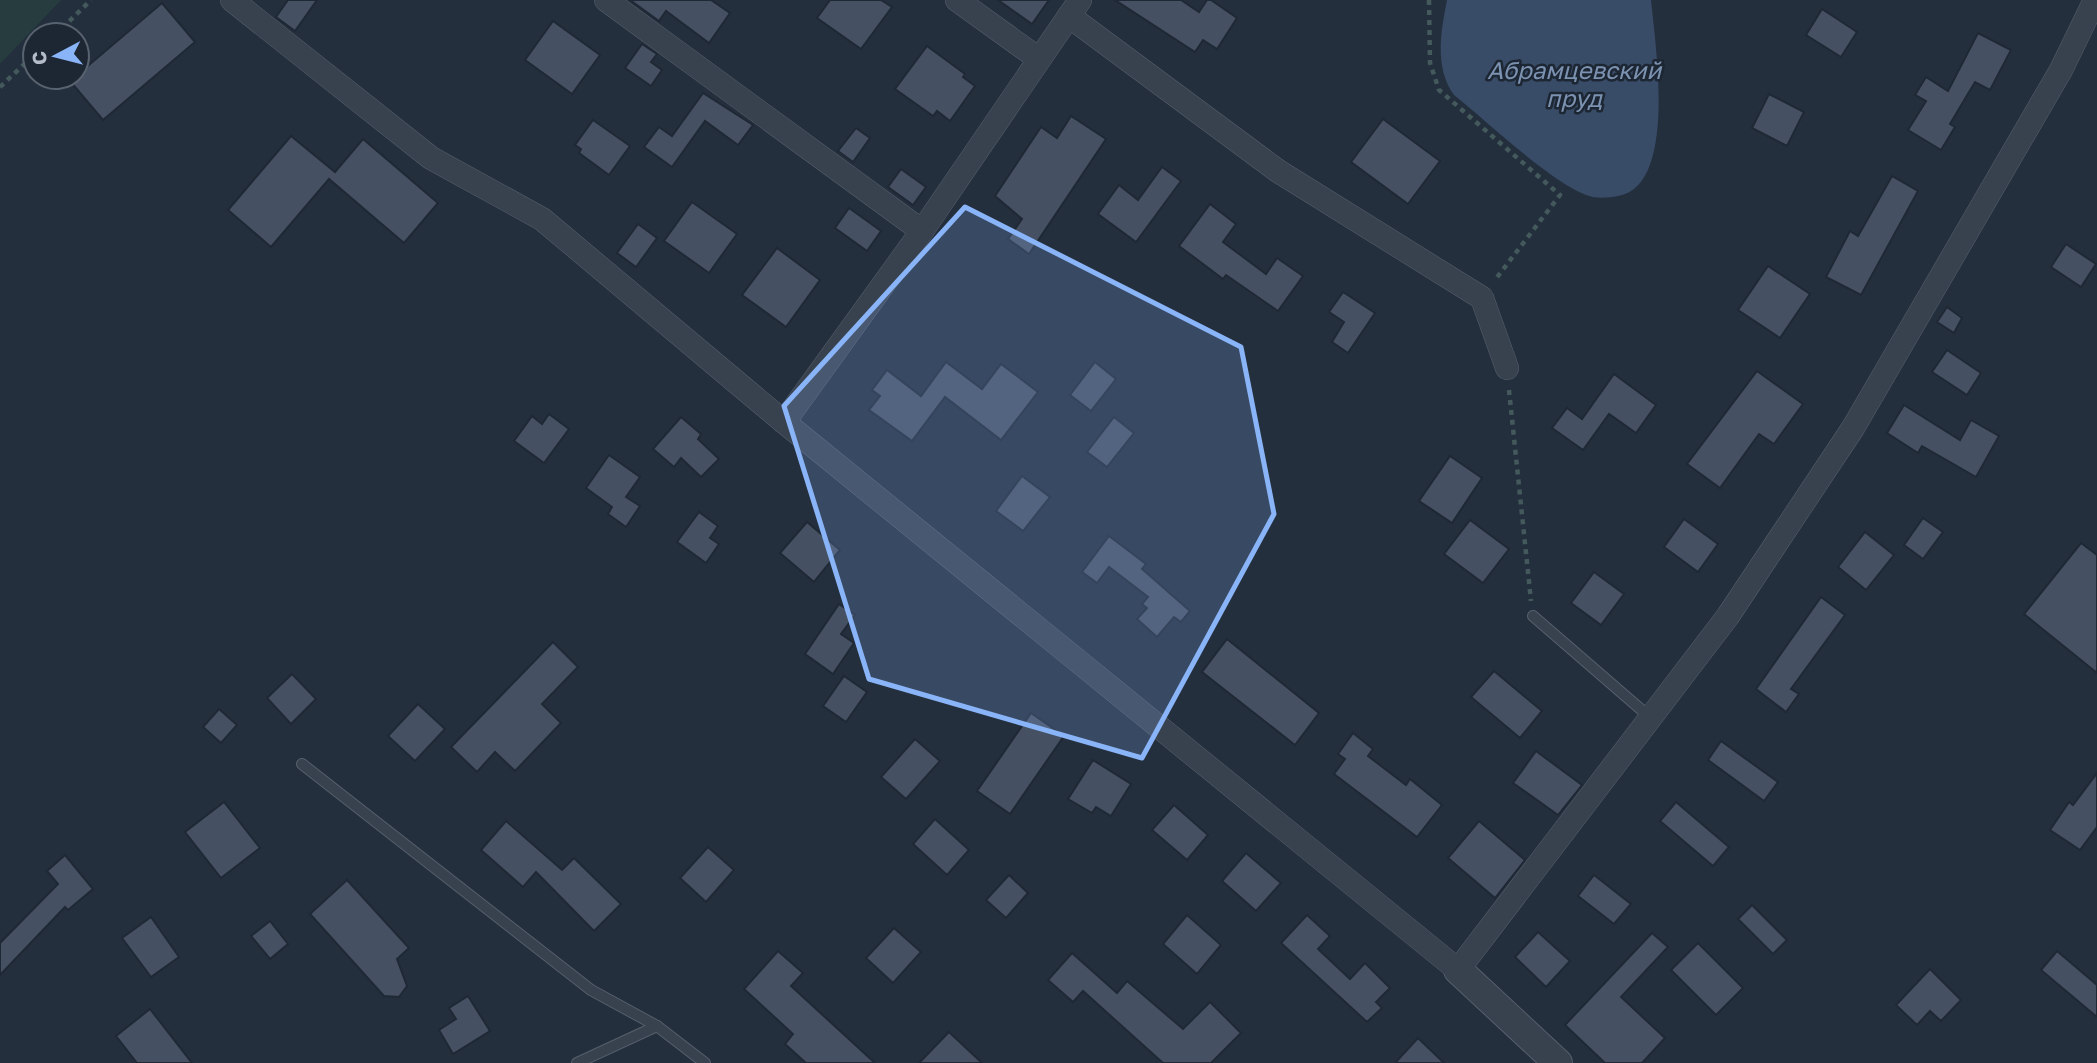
<svg xmlns="http://www.w3.org/2000/svg" width="2097" height="1063" font-family="'Golos Text',sans-serif">
  <style>
    .green { fill: #263c3f }
    .water { fill: #394c67 }
    .building { fill: #455162; stroke: #1f2835; stroke-width: 2 }
    .lines { fill: none; stroke-linecap: round; stroke-linejoin: round }
    .service-casing { stroke: #565f6c; stroke-width: 12 }
    .minor-casing { stroke: #565f6c; stroke-width: 24 }
    .tertiary-casing { stroke: #565f6c; stroke-width: 30 }
    .path { stroke: #44595c; stroke-width: 4.5; stroke-dasharray: 5 5; stroke-linecap: butt }
    .service { stroke: #38414e; stroke-width: 10 }
    .minor { stroke: #38414e; stroke-width: 23 }
    .tertiary { stroke: #38414e; stroke-width: 28 }
    .marked { fill: #8ab4f8; fill-opacity: 0.2; stroke: #8ab4f8; stroke-width: 5; stroke-linejoin: round }
    .labels { text-anchor: middle; stroke-width: 5; stroke-linejoin: round; paint-order: stroke }
    .water-label { font-size: 24px; font-style: italic; fill: #7c92b1; stroke: #1d2633 }
  </style>
  <rect width="100%" height="100%" fill="#242f3e"/>
  <polygon class="green" points="0,0 61,0 0,64"/>
  <path class="water" d="M1447,0H1651C1655,43 1678,186 1618,196C1607,198 1597,199 1586,195C1548,180 1488,122 1454,95C1434,68 1441,31 1447,0Z"/>
  <g class="building">
    <polygon points="288,0 317,0 295,31 276,17"/>
    <polygon points="630,0 711,0 730,13 709,43 666,11 659,21"/>
    <polygon points="830,0 881,0 892,7 861,49 817,18"/>
    <polygon points="998,0 1049,0 1032,24"/>
    <polygon points="1115,0 1181,0 1199,12 1207,0 1211,0 1237,18 1217,49 1203,40 1195,52"/>
    <polygon points="162,3 195,42 103,120 70,81"/>
    <polygon points="1822,9 1857,32 1841,57 1806,35"/>
    <polygon points="553,21 600,55 572,94 525,60"/>
    <polygon points="1978,33 2011,50 1990,90 1975,82 1950,124 1955,127 1941,150 1908,130 1926,101 1915,95 1926,77 1948,91"/>
    <polygon points="642,44 657,54 651,62 662,70 651,86 625,68"/>
    <polygon points="927,46 965,74 963,77 975,86 950,121 937,111 933,116 895,89"/>
    <polygon points="703,93 753,125 738,145 705,121 672,167 644,147 659,127 672,136"/>
    <polygon points="1769,94 1804,112 1787,146 1752,128"/>
    <polygon points="1071,116 1106,139 1029,254 1008,239 1022,219 995,196 1041,127 1057,138"/>
    <polygon points="1383,119 1440,161 1408,204 1351,162"/>
    <polygon points="593,120 630,146 609,175 579,153 581,149 575,145"/>
    <polygon points="856,128 870,138 853,162 838,151"/>
    <polygon points="291,136 335,172 363,139 438,203 404,243 329,179 271,247 228,210"/>
    <polygon points="1162,167 1181,181 1136,242 1098,214 1119,185 1138,200"/>
    <polygon points="901,169 926,187 913,205 888,187"/>
    <polygon points="1892,176 1918,191 1861,295 1826,277 1850,231 1858,236"/>
    <polygon points="692,202 737,234 709,273 664,241"/>
    <polygon points="1210,204 1236,224 1223,242 1266,274 1277,258 1303,276 1278,311 1226,275 1223,279 1179,246"/>
    <polygon points="849,208 881,231 867,251 835,228"/>
    <polygon points="638,224 657,238 636,267 617,253"/>
    <polygon points="2066,244 2096,264 2081,287 2051,267"/>
    <polygon points="777,248 820,280 786,327 742,295"/>
    <polygon points="1768,266 1810,294 1780,338 1738,310"/>
    <polygon points="1343,292 1375,313 1348,353 1332,342 1344,322 1329,312"/>
    <polygon points="1947,307 1962,318 1954,333 1937,322"/>
    <polygon points="1947,350 1981,373 1967,395 1932,372"/>
    <polygon points="946,362 982,389 1001,364 1038,392 1001,440 945,397 912,441 869,410 880,396 872,390 887,370 921,396"/>
    <polygon points="1095,362 1116,379 1091,411 1070,395"/>
    <polygon points="1757,371 1803,404 1774,444 1759,434 1720,488 1687,464"/>
    <polygon points="1614,374 1656,405 1636,433 1609,414 1583,450 1552,428 1567,408 1582,419"/>
    <polygon points="1904,405 1960,440 1971,420 1999,436 1976,477 1922,446 1918,453 1887,433"/>
    <polygon points="549,414 569,429 544,463 514,441 532,416 542,424"/>
    <polygon points="681,417 701,434 698,439 719,459 701,477 681,458 674,467 653,449"/>
    <polygon points="1114,417 1134,433 1107,467 1087,452"/>
    <polygon points="609,455 640,477 626,497 640,506 626,527 608,514 612,507 586,488"/>
    <polygon points="1450,456 1482,478 1452,523 1419,501"/>
    <polygon points="1022,476 1050,497 1023,531 996,511"/>
    <polygon points="699,512 718,526 710,538 719,544 706,563 677,542"/>
    <polygon points="1923,518 1943,532 1923,559 1904,545"/>
    <polygon points="1684,519 1718,544 1698,572 1664,547"/>
    <polygon points="1470,520 1509,549 1483,583 1444,554"/>
    <polygon points="807,522 840,550 814,582 780,553"/>
    <polygon points="1865,532 1894,555 1866,590 1838,567"/>
    <polygon points="1109,536 1146,564 1142,569 1190,611 1181,622 1174,617 1157,637 1137,619 1147,608 1142,604 1148,597 1109,567 1097,583 1082,572"/>
    <polygon points="2081,543 2097,555 2097,673 2024,614"/>
    <polygon points="1594,572 1624,594 1601,625 1571,603"/>
    <polygon points="1821,597 1845,615 1791,689 1799,694 1786,712 1756,689"/>
    <polygon points="839,604 855,615 841,634 854,643 833,674 805,654"/>
    <polygon points="1227,639 1319,713 1295,745 1202,672"/>
    <polygon points="553,642 578,667 542,704 561,723 515,771 495,752 477,772 451,747"/>
    <polygon points="1494,671 1542,711 1520,738 1471,697"/>
    <polygon points="292,674 316,699 291,724 267,698"/>
    <polygon points="844,676 867,692 846,722 823,706"/>
    <polygon points="418,704 445,729 415,761 388,736"/>
    <polygon points="219,709 237,725 221,743 203,727"/>
    <polygon points="1031,713 1064,736 1010,814 977,791"/>
    <polygon points="1353,733 1373,749 1368,756 1406,785 1410,779 1442,805 1417,837 1334,774 1345,759 1338,754"/>
    <polygon points="915,739 940,761 906,799 881,777"/>
    <polygon points="1721,741 1778,782 1764,801 1708,760"/>
    <polygon points="1536,751 1582,785 1558,815 1513,783"/>
    <polygon points="1093,760 1131,784 1111,816 1096,807 1092,813 1068,799"/>
    <polygon points="2097,773 2097,827 2080,850 2050,830 2069,802 2073,805"/>
    <polygon points="224,802 260,848 221,878 185,832"/>
    <polygon points="1676,802 1729,847 1713,866 1660,821"/>
    <polygon points="1174,805 1208,835 1187,860 1152,830"/>
    <polygon points="935,819 969,850 947,875 913,844"/>
    <polygon points="506,821 562,870 574,858 621,904 594,931 536,872 523,887 481,850"/>
    <polygon points="1479,821 1525,860 1495,898 1448,858"/>
    <polygon points="708,847 734,870 706,902 680,878"/>
    <polygon points="1246,853 1281,883 1256,911 1222,881"/>
    <polygon points="65,855 93,889 68,910 65,907 0,975 0,943 58,884 47,871"/>
    <polygon points="1009,875 1028,893 1006,918 986,900"/>
    <polygon points="1594,875 1631,904 1614,924 1578,896"/>
    <polygon points="347,880 409,948 397,959 407,986 399,997 384,996 310,914"/>
    <polygon points="1752,905 1787,940 1773,954 1738,919"/>
    <polygon points="1187,915 1221,945 1197,974 1163,944"/>
    <polygon points="1307,915 1330,936 1318,949 1350,979 1365,963 1390,988 1376,1002 1382,1008 1367,1022 1281,943"/>
    <polygon points="151,917 179,957 151,977 122,938"/>
    <polygon points="270,921 288,944 270,959 251,936"/>
    <polygon points="894,928 921,952 893,983 866,958"/>
    <polygon points="1538,932 1570,961 1546,987 1515,957"/>
    <polygon points="1652,933 1668,947 1621,997 1665,1038 1642,1063 1605,1063 1565,1025"/>
    <polygon points="1698,943 1743,988 1716,1015 1671,970"/>
    <polygon points="778,951 803,973 791,986 875,1063 806,1063 785,1044 793,1034 744,989"/>
    <polygon points="2057,951 2097,985 2097,1017 2041,970"/>
    <polygon points="1072,953 1117,993 1127,981 1183,1029 1210,1002 1241,1033 1211,1063 1163,1063 1083,991 1073,1002 1048,980"/>
    <polygon points="1930,969 1961,1000 1941,1021 1930,1011 1917,1025 1896,1005"/>
    <polygon points="468,996 490,1031 453,1054 439,1030 456,1019 449,1008"/>
    <polygon points="150,1009 192,1063 137,1063 116,1036"/>
    <polygon points="949,1032 982,1063 919,1063"/>
    <polygon points="1418,1038 1444,1063 1395,1063"/>
  </g>
  <g class="lines">
    <defs>
      <g id="service">
        <polyline points="1533,616 1652,719"/>
        <polyline points="302,764 591,990 657,1026"/>
        <polyline points="577,1063 657,1026 705,1063"/>
      </g>
      <g id="minor">
        <polyline points="232,0 431,158 542,219 784,422 1458,970 1728,616 1853,428 2061,70 2095,0"/>
        <polyline points="606,0 922,231"/>
        <polyline points="957,0 1039,59"/>
        <polyline points="1069,16 1278,171 1482,298 1507,368"/>
        <polyline points="784,422 922,231 1080,0"/>
      </g>
      <polyline id="tertiary" points="1458,970 1558,1063"/>
    </defs>
    <use href="#service" class="service-casing"/>
    <use href="#minor" class="minor-casing"/>
    <use href="#tertiary" class="tertiary-casing"/>
    <g class="path">
      <polyline points="1429,0 1430,63 1439,90 1560,195 1495,280"/>
      <polyline points="55,35 91,0"/>
      <polyline points="0,87 35,54"/>
      <polyline points="1509,390 1531,601"/>
    </g>
    <use href="#service" class="service"/>
    <use href="#minor" class="minor"/>
    <use href="#tertiary" class="tertiary"/>
  </g>
  <path class="marked" d="M965,207L1241,347L1274,514L1142,758L869,679L784,406Z"/>
  <g class="labels">
    <g class="water-label">
      <text x="1574" y="79">Абрамцевский<tspan x="1574" dy="28">пруд</tspan></text>
    </g>
  </g>
  <g transform="translate(56 56) rotate(263)"><circle r="33" fill="#1d2633" stroke="#59626f" stroke-width="2"/>
  <path d="M0-5L12 26L0 18L-12 26Z" fill="#8ab4f8"/>
  <text y="-10" font-size="19" font-weight="bold" text-anchor="middle" fill="#b4bcc9">С</text>
  </g>
</svg>
